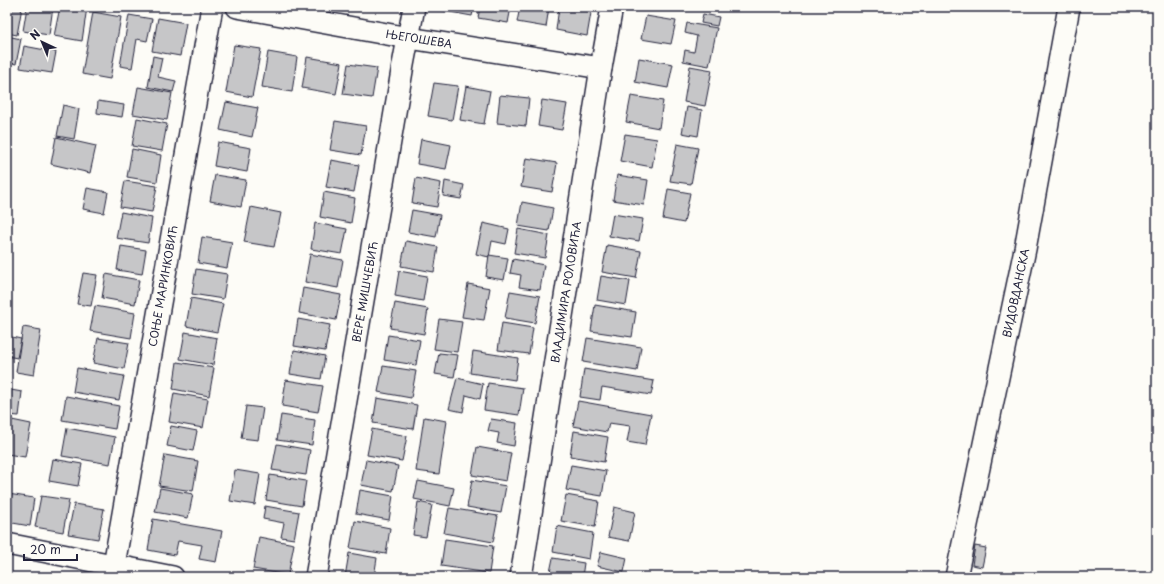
<svg xmlns="http://www.w3.org/2000/svg" width="1164" height="584" font-family="'Playpen Sans',sans-serif">
  <style>
    .building { fill: #c6c6c8; stroke: #22223b }
    .lines { fill: none; stroke-linecap: round; stroke-linejoin: round }
    .minor-casing { stroke: #22223b; stroke-width: 24 }
    .minor { stroke: #fdfcf7; stroke-width: 21 }
    .labels { text-anchor: middle; stroke-width: 3; stroke-linejoin: round; paint-order: stroke }
    .street-label { font-size: 11px; fill: #22223b; stroke: #fdfcf7 }
  </style>
  <rect width="100%" height="100%" fill="#fdfcf7"/>
  <filter id="ink" filterUnits="userSpaceOnUse"><feTurbulence type="fractalNoise" baseFrequency=".025" numOctaves="2"/><feDisplacementMap in="SourceGraphic" scale="8" xChannelSelector="R" yChannelSelector="G"/><feConvolveMatrix kernelMatrix="1 2 1 2 8 2 1 2 1" color-interpolation-filters="sRGB"/></filter>
  <g filter="url(#ink)">
    <g class="building">
      <polygon points="7,7 22,7 17,35 7,33"/>
      <polygon points="27,7 53,7 49,35 23,31"/>
      <polygon points="60,7 87,7 82,41 54,36"/>
      <polygon points="440,7 474,7 472,16 439,10"/>
      <polygon points="480,7 511,7 508,23 478,18"/>
      <polygon points="520,7 549,7 546,27 517,22"/>
      <polygon points="559,7 592,7 587,36 556,30"/>
      <polygon points="93,12 121,17 110,79 82,74"/>
      <polygon points="703,14 719,17 717,26 701,23"/>
      <polygon points="129,15 152,19 147,41 137,39 132,68 120,66"/>
      <polygon points="646,16 676,21 671,44 641,39"/>
      <polygon points="158,18 186,23 180,56 152,51"/>
      <polygon points="687,23 717,28 709,66 683,61 685,50 694,52 697,36 685,33"/>
      <polygon points="7,36 21,39 16,64 7,62"/>
      <polygon points="234,45 261,49 252,97 226,92"/>
      <polygon points="24,46 56,52 52,73 20,68"/>
      <polygon points="268,52 297,57 292,92 262,87"/>
      <polygon points="153,56 162,58 158,77 176,81 173,92 148,87"/>
      <polygon points="307,57 342,63 336,94 302,88"/>
      <polygon points="639,58 673,64 668,88 635,82"/>
      <polygon points="348,64 377,68 372,98 343,94"/>
      <polygon points="690,66 712,70 705,106 684,102"/>
      <polygon points="434,83 458,86 452,120 428,116"/>
      <polygon points="466,86 490,91 484,124 460,120"/>
      <polygon points="138,87 172,93 167,120 133,114"/>
      <polygon points="500,95 529,98 526,126 497,123"/>
      <polygon points="631,96 663,101 659,128 626,122"/>
      <polygon points="542,100 567,104 562,130 538,126"/>
      <polygon points="98,101 124,105 122,117 97,113"/>
      <polygon points="226,102 258,108 252,137 220,130"/>
      <polygon points="63,105 79,109 74,139 57,136"/>
      <polygon points="687,107 702,110 698,136 682,133"/>
      <polygon points="137,118 167,124 162,151 132,146"/>
      <polygon points="335,121 366,126 361,155 330,150"/>
      <polygon points="625,134 657,139 652,167 620,161"/>
      <polygon points="56,137 96,146 90,173 51,164"/>
      <polygon points="421,139 451,145 446,169 417,164"/>
      <polygon points="218,142 251,148 247,172 214,166"/>
      <polygon points="677,144 698,148 691,184 670,181"/>
      <polygon points="132,149 161,155 157,182 127,177"/>
      <polygon points="526,158 557,163 552,192 521,187"/>
      <polygon points="331,160 359,165 354,192 326,187"/>
      <polygon points="215,175 246,180 241,207 210,201"/>
      <polygon points="617,175 648,180 644,205 613,200"/>
      <polygon points="416,178 441,183 437,207 412,203"/>
      <polygon points="125,181 157,186 152,212 120,207"/>
      <polygon points="445,181 464,185 461,199 443,196"/>
      <polygon points="87,188 108,192 104,213 83,209"/>
      <polygon points="668,189 690,193 684,223 663,219"/>
      <polygon points="324,192 355,198 351,223 320,217"/>
      <polygon points="522,202 553,208 549,231 518,226"/>
      <polygon points="251,207 281,213 274,247 244,242"/>
      <polygon points="412,210 440,215 436,237 408,232"/>
      <polygon points="121,212 152,218 148,243 116,238"/>
      <polygon points="613,214 643,219 639,241 609,236"/>
      <polygon points="315,223 347,229 342,254 311,249"/>
      <polygon points="483,223 509,229 506,244 492,241 489,257 476,254"/>
      <polygon points="518,229 549,235 545,258 514,253"/>
      <polygon points="202,237 232,242 227,268 198,263"/>
      <polygon points="406,241 438,247 434,272 401,266"/>
      <polygon points="607,245 641,251 636,278 602,272"/>
      <polygon points="121,246 146,250 142,274 117,270"/>
      <polygon points="310,254 343,260 338,288 305,282"/>
      <polygon points="489,255 508,258 504,280 486,277"/>
      <polygon points="513,259 544,265 540,290 519,287 521,275 510,273"/>
      <polygon points="196,269 227,274 223,299 192,294"/>
      <polygon points="399,271 427,276 423,301 395,296"/>
      <polygon points="83,273 97,275 91,306 77,304"/>
      <polygon points="106,274 139,280 135,304 102,298"/>
      <polygon points="601,276 630,281 626,305 597,300"/>
      <polygon points="468,284 490,288 484,320 462,317"/>
      <polygon points="303,288 341,295 336,320 299,313"/>
      <polygon points="510,291 540,296 535,323 505,318"/>
      <polygon points="191,298 223,304 217,332 186,326"/>
      <polygon points="395,303 428,309 424,334 390,328"/>
      <polygon points="595,305 636,312 632,337 591,331"/>
      <polygon points="95,306 135,313 131,338 90,331"/>
      <polygon points="298,319 330,325 325,351 294,346"/>
      <polygon points="439,319 462,322 457,352 434,349"/>
      <polygon points="502,323 533,328 529,354 498,350"/>
      <polygon points="23,327 41,330 34,375 16,372"/>
      <polygon points="185,332 217,338 213,365 180,359"/>
      <polygon points="388,335 420,340 416,365 384,360"/>
      <polygon points="7,336 21,339 17,358 7,356"/>
      <polygon points="98,338 129,343 124,369 93,363"/>
      <polygon points="587,338 641,347 637,371 583,362"/>
      <polygon points="294,350 325,356 321,379 290,374"/>
      <polygon points="473,351 518,358 515,380 470,373"/>
      <polygon points="439,353 458,355 454,377 435,374"/>
      <polygon points="177,362 214,368 209,396 173,389"/>
      <polygon points="383,366 416,371 411,398 378,392"/>
      <polygon points="77,368 124,376 119,400 73,392"/>
      <polygon points="584,369 654,381 651,395 602,387 600,400 580,397"/>
      <polygon points="457,378 483,384 480,399 466,395 463,412 449,409"/>
      <polygon points="286,380 323,386 318,412 282,406"/>
      <polygon points="488,383 523,388 519,415 484,410"/>
      <polygon points="7,388 10,388 7,410"/>
      <polygon points="11,390 22,392 19,416 8,415"/>
      <polygon points="174,393 208,399 203,428 169,422"/>
      <polygon points="66,396 119,406 115,429 62,420"/>
      <polygon points="377,398 417,405 413,429 373,423"/>
      <polygon points="578,401 651,414 645,445 627,442 630,426 609,423 607,432 573,426"/>
      <polygon points="246,406 263,408 258,440 241,438"/>
      <polygon points="281,415 315,420 312,445 277,440"/>
      <polygon points="424,417 447,421 439,474 416,471"/>
      <polygon points="7,419 31,424 25,457 7,454"/>
      <polygon points="491,419 517,423 514,446 497,443 499,433 488,431"/>
      <polygon points="171,426 197,431 193,451 167,446"/>
      <polygon points="67,428 115,437 110,464 62,456"/>
      <polygon points="372,429 407,436 402,461 367,455"/>
      <polygon points="574,431 608,437 604,462 570,456"/>
      <polygon points="277,444 310,450 306,475 272,470"/>
      <polygon points="477,447 511,453 506,481 472,475"/>
      <polygon points="165,455 198,461 193,491 159,486"/>
      <polygon points="53,459 82,464 78,486 49,481"/>
      <polygon points="366,460 398,466 393,491 361,485"/>
      <polygon points="571,465 606,471 602,496 566,490"/>
      <polygon points="235,470 260,474 255,505 230,501"/>
      <polygon points="270,475 306,481 302,506 266,500"/>
      <polygon points="472,480 506,486 501,513 467,507"/>
      <polygon points="418,481 454,488 450,506 414,499"/>
      <polygon points="160,488 193,494 188,518 155,512"/>
      <polygon points="360,490 393,496 389,520 356,514"/>
      <polygon points="8,494 34,498 30,526 7,522 7,502"/>
      <polygon points="566,495 599,501 595,527 561,521"/>
      <polygon points="41,496 69,500 63,532 35,527"/>
      <polygon points="418,502 432,505 426,537 413,535"/>
      <polygon points="74,504 104,509 98,539 68,534"/>
      <polygon points="265,506 299,512 294,539 281,537 284,523 263,519"/>
      <polygon points="614,507 635,512 629,541 608,537"/>
      <polygon points="449,508 498,516 493,542 444,533"/>
      <polygon points="153,519 222,531 216,562 199,559 202,545 178,541 175,555 148,550"/>
      <polygon points="355,521 390,528 386,554 350,548"/>
      <polygon points="557,526 593,533 589,559 553,552"/>
      <polygon points="259,537 294,544 288,575 253,569"/>
      <polygon points="445,539 493,546 489,573 441,566"/>
      <polygon points="975,546 986,548 982,567 972,565"/>
      <polygon points="601,552 627,558 624,572 597,566"/>
      <polygon points="349,553 377,558 374,577 345,577"/>
      <polygon points="553,558 584,563 582,577 549,577"/>
      <polygon points="458,574 475,577 457,577"/>
    </g>
    <g class="lines">
      <defs>
        <g id="minor">
          <polyline points="237,7 409,38 601,68"/>
          <polyline points="7,544 173,577"/>
          <polyline points="114,565 212,7"/>
          <polyline points="316,577 403,65 414,7"/>
          <polyline points="521,577 601,68 612,7"/>
          <polyline points="956,577 1025,249 1069,7"/>
        </g>
      </defs>
      <use href="#minor" class="minor-casing"/>
      <use href="#minor" class="minor"/>
    </g>
  </g>
  <g class="labels">
    <g class="street-label">
      <text transform="translate(419 39) rotate(9)" y="4">ЊЕГОШЕВА</text>
      <text transform="translate(163 286) rotate(-80)" y="4">СОЊЕ МАРИНКОВИЋ</text>
      <text transform="translate(365 292) rotate(-80)" y="4">ВЕРЕ МИШЧЕВИЋ</text>
      <text transform="translate(566 292) rotate(-81)" y="4">ВЛАДИМИРА РОЛОВИЋА</text>
      <text transform="translate(1016 293) rotate(-78)" y="4">ВИДОВДАНСКА</text>
    </g>
  </g>
  <rect width="1164" height="584" fill="none" stroke="#fdfcf7" stroke-width="24"/>
  <rect x="12" y="12" width="1140" height="560" fill="none" stroke="#22223b" stroke-width="1.5" filter="url(#ink)"/>
  <g transform="translate(42 42) rotate(316)" stroke="#fdfcf7" stroke-width="3" paint-order="stroke">
  <path d="M0-3L7 15L0 10L-7 15Z" fill="#22223b"/>
  <text y="-6" font-size="11" font-weight="bold" text-anchor="middle" fill="#22223b">N</text>
  </g>
  <path d="M24 554v6h53v-6" fill="none" stroke="#22223b" stroke-width="2"/>
  <text x="30" y="554" font-size="12" fill="#22223b" stroke="#fdfcf7" stroke-width="3" paint-order="stroke">20 m</text>
</svg>
